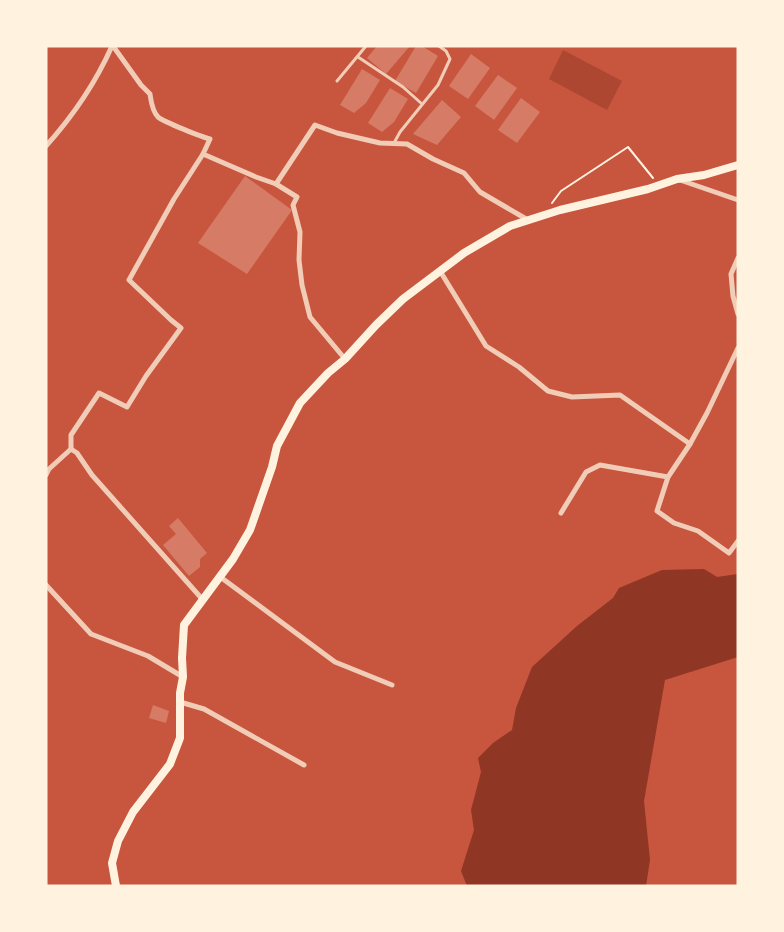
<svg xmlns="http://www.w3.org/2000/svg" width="784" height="932" font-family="'Exo 2',sans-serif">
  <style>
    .green { fill: #ae4732 }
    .water { fill: #8f3625 }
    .building { fill: #d67c66 }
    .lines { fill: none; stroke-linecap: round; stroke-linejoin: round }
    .path { stroke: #fff3e0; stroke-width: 2 }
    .service { stroke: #f1ccb7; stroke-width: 3 }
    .minor { stroke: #f1ccb7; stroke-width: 5 }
    .secondary { stroke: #fff3e0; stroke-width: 8 }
  </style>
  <rect width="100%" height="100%" fill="#c8553d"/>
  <polygon class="green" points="563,50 622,81 607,110 549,79"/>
  <polygon class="water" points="704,569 717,577 738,574 738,657 665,680 644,801 650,860 646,886 467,886 461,871 474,830 471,810 481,772 478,758 493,743 512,730 516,708 532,667 577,626 613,598 619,588 662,570"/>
  <g class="building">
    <polygon points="377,46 410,46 386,74 367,58"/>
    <polygon points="416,46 422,46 438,56 416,93 395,81"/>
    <polygon points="471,54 490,68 468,99 449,86"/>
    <polygon points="362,69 380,80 366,103 354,113 340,105"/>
    <polygon points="498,75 517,88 494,120 475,106"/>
    <polygon points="390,88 408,99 394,122 382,132 368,123"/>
    <polygon points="521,98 540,112 517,143 498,130"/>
    <polygon points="442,100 461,117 437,145 413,134"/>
    <polygon points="245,176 292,210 247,274 198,243"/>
    <polygon points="178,518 207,553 200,559 200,567 189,576 163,545 176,534 169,526"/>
    <polygon points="153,705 169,711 166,723 149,718"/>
  </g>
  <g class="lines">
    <polyline class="path" points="552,203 561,191 628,147 653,178"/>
    <g class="service">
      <polyline points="358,57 403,87 422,104"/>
      <polyline points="337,81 366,46"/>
      <polyline points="394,143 400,132 438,85 450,59 446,51 439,46"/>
    </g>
    <g class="minor">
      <path d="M113,46L141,85L150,94C151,101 152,111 158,117C164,122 202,137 210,139L203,154L256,177L276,184"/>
      <path d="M46,146C73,116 96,82 112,46"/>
      <polyline points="680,180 738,200"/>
      <polyline points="738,258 731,274 733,296 738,314"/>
      <polyline points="440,271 486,346 519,367 548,391 572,397 620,395 690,444"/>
      <polyline points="738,348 707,413 690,444 668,477 657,511 674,523 698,531 729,553 738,541"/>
      <polyline points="345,359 310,317 302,285 299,260 300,232 293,205 297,197 276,184 315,125 337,133 380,143 407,144 433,159 464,173 480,192 528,220"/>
      <polyline points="71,449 71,435 99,393 127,407 146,376 181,328 171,320 129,280 174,199 203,154"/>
      <polyline points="46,475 49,469 71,449 77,453 92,475 203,600"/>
      <polyline points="561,513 586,472 600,465 668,477"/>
      <polyline points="219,576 335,662 392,685"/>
      <polyline points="46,585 91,634 148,656 183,677"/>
      <polyline points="180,702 204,709 304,765"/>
    </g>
    <polyline class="secondary" points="116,886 112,863 118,841 133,812 170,764 180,738 180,693 183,677 182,658 184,625 233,559 250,530 272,467 277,446 300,403 328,373 345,359 376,325 403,299 464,253 510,226 560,210 648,189 677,179 704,175 738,165"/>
  </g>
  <rect width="784" height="932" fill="none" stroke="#fff3e0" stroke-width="95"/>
</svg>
